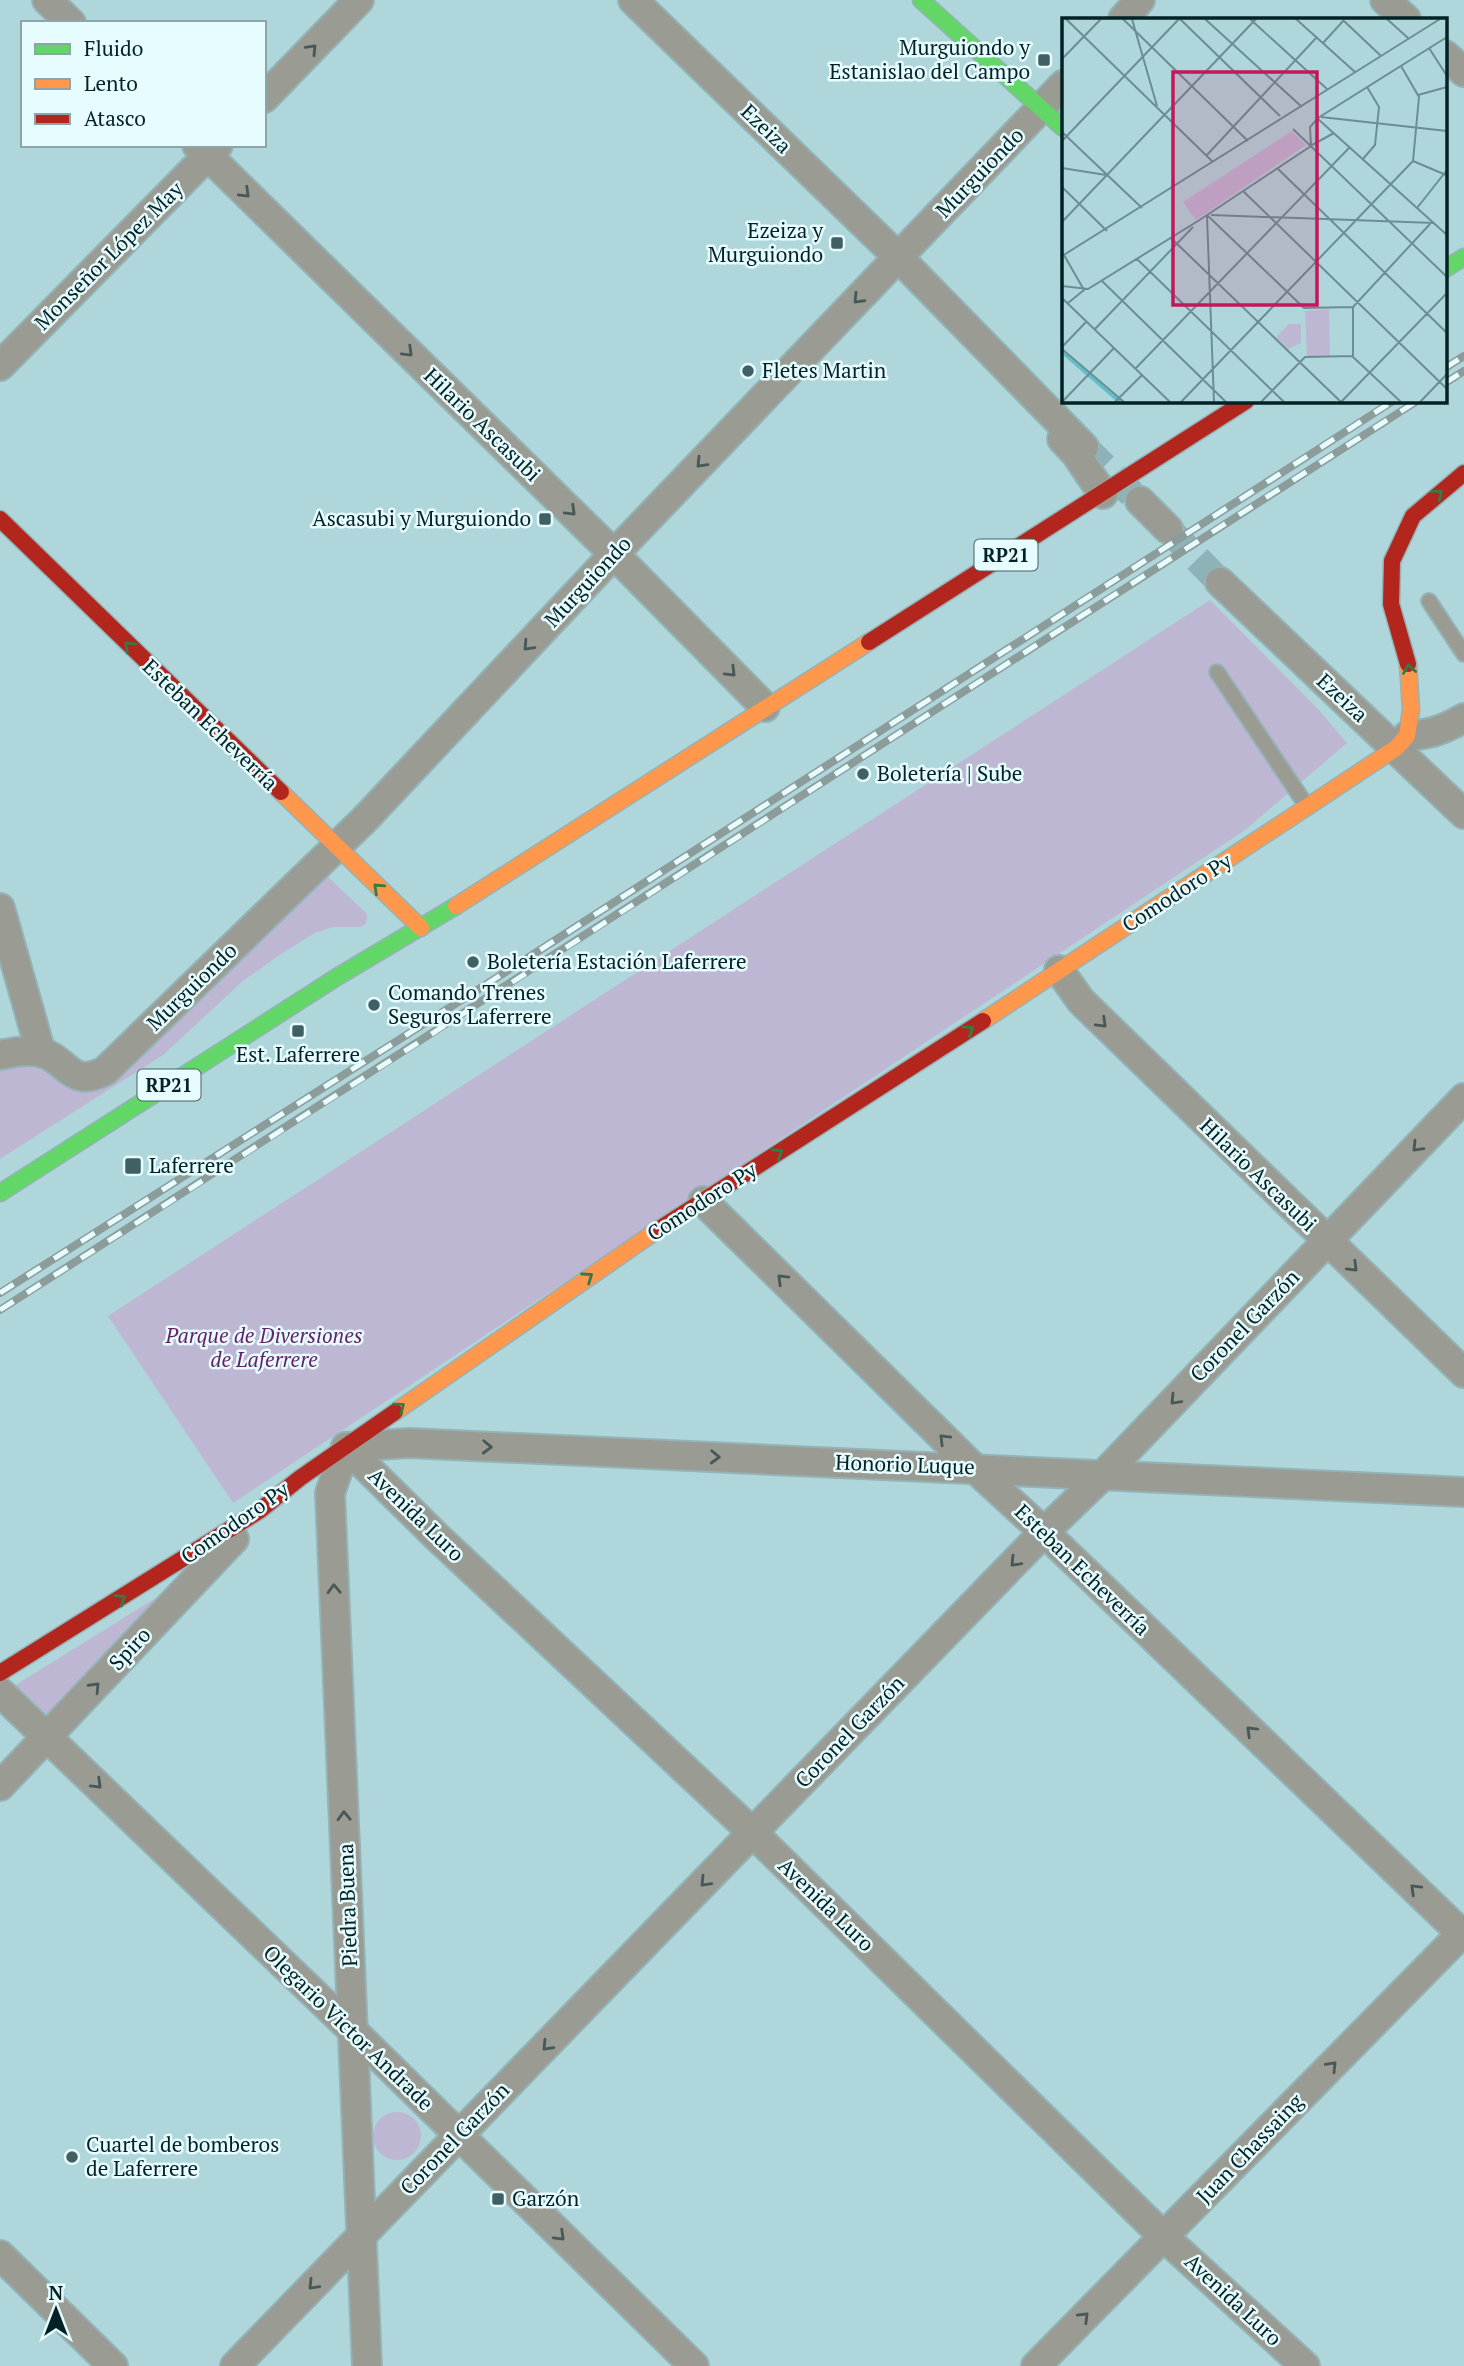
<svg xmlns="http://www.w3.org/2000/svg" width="1464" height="2366" font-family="'PT Serif',serif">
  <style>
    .green { fill: #beb7d3 }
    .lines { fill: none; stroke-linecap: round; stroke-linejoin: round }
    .street-tunnel { stroke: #8db2b7; stroke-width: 28; stroke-dasharray: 28 14; stroke-linecap: butt }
    .lane-casing { stroke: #93b3b7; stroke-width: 18 }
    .street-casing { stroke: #93b3b7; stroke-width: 32 }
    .fast-casing { stroke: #93b3b7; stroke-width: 19 }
    .slow-casing { stroke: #93b3b7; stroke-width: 19 }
    .jam-casing { stroke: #93b3b7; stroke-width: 19 }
    .lane { stroke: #9a9b93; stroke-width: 14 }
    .street { stroke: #9a9b93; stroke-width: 28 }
    .fast { stroke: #63d668; stroke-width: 16 }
    .slow { stroke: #ff974d; stroke-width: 16 }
    .jam { stroke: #b3261e; stroke-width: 16 }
    .rail-casing { stroke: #8c9c9b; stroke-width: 8 }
    .rail { stroke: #e7fcfe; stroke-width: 5; stroke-dasharray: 16; stroke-linecap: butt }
    .oneway { stroke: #475857 }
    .oneway2 { stroke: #337c47 }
    .poi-dot { fill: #3f6165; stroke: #e7fcfe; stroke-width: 2.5 }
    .labels { text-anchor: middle; stroke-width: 5; stroke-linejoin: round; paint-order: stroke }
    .shield { fill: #e7fcfe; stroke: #476367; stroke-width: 2 }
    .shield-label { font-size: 19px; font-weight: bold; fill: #032226 }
    .poi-label { font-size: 21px; fill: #032226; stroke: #e7fcfe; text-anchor: start }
    .street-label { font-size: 21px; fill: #032226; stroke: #e7fcfe }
    .park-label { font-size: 21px; font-style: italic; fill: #631f67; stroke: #e7fcfe }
    .inset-river { fill: none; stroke: #60bec9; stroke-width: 3.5 }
    .inset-road { fill: none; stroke: #6a8e93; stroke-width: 2 }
    .view { fill: #c2185b; fill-opacity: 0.15; stroke: #c2185b; stroke-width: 3.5 }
    .inset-edge { fill: none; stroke: #032226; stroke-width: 3.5 }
  </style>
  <rect width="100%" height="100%" fill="#afd6db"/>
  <g class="green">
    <polygon points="1210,600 1319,710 1347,743 1245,830 233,1503 108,1316"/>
    <path d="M321,875L327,876L367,914L366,924L361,927H333L315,933L281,954L243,981L163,1055L0,1159V1069C15,1066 31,1066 46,1071C65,1077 76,1096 98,1088Z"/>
    <polygon points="159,1596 158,1600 50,1712 42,1714 16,1697 14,1686"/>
    <circle cx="397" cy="2136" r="24"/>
  </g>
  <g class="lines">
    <g class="street-tunnel">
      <polyline points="1084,447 1132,494"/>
      <polyline points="1168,529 1220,582"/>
    </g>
    <defs>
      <g id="lane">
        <polyline points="1429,601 1464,654"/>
        <polyline points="1217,672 1306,805"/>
      </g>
      <g id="street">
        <polyline points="47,0 71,23"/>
        <polyline points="633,0 898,257 1084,447"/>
        <polyline points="1385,0 1406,19"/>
        <polyline points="1123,19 1140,0"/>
        <polyline points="1445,55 1464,72"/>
        <polyline points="264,98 359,0"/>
        <polyline points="197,145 614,554 765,707"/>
        <polyline points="0,366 218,145"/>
        <polyline points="1062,439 1076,454 1103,494"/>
        <polyline points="1140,501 1168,529"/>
        <polyline points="1220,582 1464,814"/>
        <path d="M1407,736C1429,735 1445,729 1464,718"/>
        <polyline points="0,908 41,1053"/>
        <polyline points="1059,970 1081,1001 1464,1373"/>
        <path d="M0,1055C13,1052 27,1050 40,1052C68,1059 69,1089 105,1071L365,819L614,554L1063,85"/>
        <polyline points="703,1201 974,1468 1044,1532 1464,1936"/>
        <polyline points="346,1447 435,1535 753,1833 1164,2237 1305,2366"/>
        <polyline points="346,1447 409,1443 1464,1492"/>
        <polyline points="346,1447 330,1493 367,2366"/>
        <polyline points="0,1692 353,2031 694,2366"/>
        <polyline points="0,1786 234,1539"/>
        <polyline points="0,2255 113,2366"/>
        <polyline points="235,2366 1044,1532 1103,1475 1464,1098"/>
        <polyline points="1036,2366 1464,1931"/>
      </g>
      <g id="fast">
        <polyline points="921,0 1063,128"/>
        <polyline points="1445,269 1464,257"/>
        <polyline points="0,1193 337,977 456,906"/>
      </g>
      <g id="slow">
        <polyline points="281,792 421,928"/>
        <polyline points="456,906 869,642"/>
        <polyline points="983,1021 1396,748 1407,736 1411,710 1408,664"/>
        <polyline points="395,1412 656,1231"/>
      </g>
      <g id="jam">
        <polyline points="0,519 281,792"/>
        <polyline points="869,642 1246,401"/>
        <polyline points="1408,664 1391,604 1392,561 1413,516 1464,473"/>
        <polyline points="656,1231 983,1021"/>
        <polyline points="0,1673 259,1511 300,1478 395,1412"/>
      </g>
    </defs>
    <use href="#lane" class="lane-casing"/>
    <use href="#street" class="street-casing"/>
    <use href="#fast" class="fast-casing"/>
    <use href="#slow" class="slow-casing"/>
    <use href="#jam" class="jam-casing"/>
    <use href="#lane" class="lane"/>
    <use href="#street" class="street"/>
    <use href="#fast" class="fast"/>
    <use href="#slow" class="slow"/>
    <use href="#jam" class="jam"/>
    <defs>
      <g id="rail">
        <polyline points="1445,368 1464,356"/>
        <polyline points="1445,383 1464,371"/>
        <polyline points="0,1293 526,959 1393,401"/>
        <path d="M0,1310C473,1009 944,703 1417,401"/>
      </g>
    </defs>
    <use href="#rail" class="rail-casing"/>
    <use href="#rail" class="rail"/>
  </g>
  <defs><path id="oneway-chevron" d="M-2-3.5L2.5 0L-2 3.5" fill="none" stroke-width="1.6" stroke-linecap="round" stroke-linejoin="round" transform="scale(1.75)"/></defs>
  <g class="oneway">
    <use href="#oneway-chevron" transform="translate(312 49) rotate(-46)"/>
    <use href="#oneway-chevron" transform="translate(245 193) rotate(44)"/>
    <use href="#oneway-chevron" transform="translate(858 299) rotate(134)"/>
    <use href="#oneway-chevron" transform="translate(408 352) rotate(44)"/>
    <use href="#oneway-chevron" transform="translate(701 463) rotate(134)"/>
    <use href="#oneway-chevron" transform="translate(571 511) rotate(44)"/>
    <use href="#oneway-chevron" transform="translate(528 646) rotate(133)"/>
    <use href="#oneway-chevron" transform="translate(731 672) rotate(45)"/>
    <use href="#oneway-chevron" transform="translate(1102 1023) rotate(44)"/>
    <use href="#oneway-chevron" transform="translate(1417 1147) rotate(134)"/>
    <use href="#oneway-chevron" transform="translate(1353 1267) rotate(44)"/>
    <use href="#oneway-chevron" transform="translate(782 1279) rotate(-135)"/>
    <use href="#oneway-chevron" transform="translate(1175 1400) rotate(134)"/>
    <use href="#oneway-chevron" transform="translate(944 1439) rotate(-135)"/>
    <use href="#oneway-chevron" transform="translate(487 1447) rotate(2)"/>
    <use href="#oneway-chevron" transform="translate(715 1457) rotate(2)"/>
    <use href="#oneway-chevron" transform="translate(1015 1562) rotate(134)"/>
    <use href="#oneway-chevron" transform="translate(334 1589) rotate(-92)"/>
    <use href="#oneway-chevron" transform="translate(95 1687) rotate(-47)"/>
    <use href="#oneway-chevron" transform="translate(1251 1731) rotate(-136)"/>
    <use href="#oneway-chevron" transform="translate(97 1784) rotate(44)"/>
    <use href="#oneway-chevron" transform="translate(344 1816) rotate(-92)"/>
    <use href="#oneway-chevron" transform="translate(705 1882) rotate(134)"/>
    <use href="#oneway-chevron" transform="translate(1415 1889) rotate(-136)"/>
    <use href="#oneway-chevron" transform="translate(547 2046) rotate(134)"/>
    <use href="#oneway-chevron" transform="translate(1332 2066) rotate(-46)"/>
    <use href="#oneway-chevron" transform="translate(560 2236) rotate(44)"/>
    <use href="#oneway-chevron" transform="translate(313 2285) rotate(134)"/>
    <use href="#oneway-chevron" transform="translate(1084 2317) rotate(-45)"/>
  </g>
  <g class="oneway2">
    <use href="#oneway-chevron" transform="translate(1438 494) rotate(-40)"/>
    <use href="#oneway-chevron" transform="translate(129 646) rotate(-136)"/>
    <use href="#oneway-chevron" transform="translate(1409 669) rotate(-99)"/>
    <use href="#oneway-chevron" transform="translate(378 888) rotate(-137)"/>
    <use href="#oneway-chevron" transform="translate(969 1030) rotate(-34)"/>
    <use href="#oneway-chevron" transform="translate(778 1153) rotate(-32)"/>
    <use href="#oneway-chevron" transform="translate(588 1277) rotate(-35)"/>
    <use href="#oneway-chevron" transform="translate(400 1407) rotate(-36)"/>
    <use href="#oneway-chevron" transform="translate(121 1599) rotate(-32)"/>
  </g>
  <g class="poi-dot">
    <rect x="1037" y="53" width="14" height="14" rx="3.5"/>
    <rect x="830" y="236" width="14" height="14" rx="3.5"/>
    <circle cx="748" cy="371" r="7"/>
    <rect x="538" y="512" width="14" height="14" rx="3.5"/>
    <circle cx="863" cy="774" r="7"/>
    <circle cx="473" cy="962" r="7"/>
    <circle cx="374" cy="1005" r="7"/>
    <rect x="291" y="1024" width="14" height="14" rx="3.5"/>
    <rect x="124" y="1157" width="18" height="18" rx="3.5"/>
    <circle cx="72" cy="2157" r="7"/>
    <rect x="491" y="2192" width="14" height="14" rx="3.5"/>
  </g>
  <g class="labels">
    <g class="shield">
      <rect x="974.5" y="539.5" width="63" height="31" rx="5"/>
      <rect x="137.5" y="1069.5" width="63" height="31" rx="5"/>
    </g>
    <g class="shield-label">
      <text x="1006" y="562">RP21</text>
      <text x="169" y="1092">RP21</text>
    </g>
    <g class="poi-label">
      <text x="1030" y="55" text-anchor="end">Murguiondo y<tspan x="1030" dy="24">Estanislao del Campo</tspan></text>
      <text x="823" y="238" text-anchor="end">Ezeiza y<tspan x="823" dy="24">Murguiondo</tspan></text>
      <text x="762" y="378">Fletes Martin</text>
      <text x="531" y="526" text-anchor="end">Ascasubi y Murguiondo</text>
      <text x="877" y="781">Boletería | Sube</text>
      <text x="487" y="969">Boletería Estación Laferrere</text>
      <text x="388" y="1000">Comando Trenes<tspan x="388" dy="24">Seguros Laferrere</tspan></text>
      <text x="298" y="1062" text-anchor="middle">Est. Laferrere</text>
      <text x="149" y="1173">Laferrere</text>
      <text x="86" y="2152">Cuartel de bomberos<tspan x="86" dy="24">de Laferrere</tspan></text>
      <text x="512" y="2206">Garzón</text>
    </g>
    <g class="street-label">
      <text transform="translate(766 129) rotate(44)" y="7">Ezeiza</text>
      <text transform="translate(980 173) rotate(-46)" y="7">Murguiondo</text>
      <text transform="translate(109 256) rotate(-45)" y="7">Monseñor López May</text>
      <text transform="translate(482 425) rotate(44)" y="7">Hilario Ascasubi</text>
      <text transform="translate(588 582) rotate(-47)" y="7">Murguiondo</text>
      <text transform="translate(1342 698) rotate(43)" y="7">Ezeiza</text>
      <text transform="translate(210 725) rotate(44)" y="7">Esteban Echeverría</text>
      <text transform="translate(1177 893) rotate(-33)" y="7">Comodoro Py</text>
      <text transform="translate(192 987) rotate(-44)" y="7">Murguiondo</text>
      <text transform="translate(1258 1175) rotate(44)" y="7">Hilario Ascasubi</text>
      <text transform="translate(702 1202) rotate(-33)" y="7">Comodoro Py</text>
      <text transform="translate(1245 1326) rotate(-46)" y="7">Coronel Garzón</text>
      <text transform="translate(905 1465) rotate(2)" y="7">Honorio Luque</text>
      <text transform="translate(416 1515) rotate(44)" y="7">Avenida Luro</text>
      <text transform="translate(235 1523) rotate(-35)" y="7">Comodoro Py</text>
      <text transform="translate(1082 1570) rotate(44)" y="7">Esteban Echeverría</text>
      <text transform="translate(130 1649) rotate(-47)" y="7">Spiro</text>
      <text transform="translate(850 1732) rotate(-46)" y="7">Coronel Garzón</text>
      <text transform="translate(348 1905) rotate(-92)" y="7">Piedra Buena</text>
      <text transform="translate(826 1905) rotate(44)" y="7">Avenida Luro</text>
      <text transform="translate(348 2028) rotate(44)" y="7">Olegario Victor Andrade</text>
      <text transform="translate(455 2139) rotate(-46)" y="7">Coronel Garzón</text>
      <text transform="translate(1250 2149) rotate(-46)" y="7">Juan Chassaing</text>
      <text transform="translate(1233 2300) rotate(43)" y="7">Avenida Luro</text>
    </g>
    <g class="park-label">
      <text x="264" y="1343">Parque de Diversiones<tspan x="264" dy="24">de Laferrere</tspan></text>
    </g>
  </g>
  <g transform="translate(1062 18)">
    <rect width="385" height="385" fill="#afd6db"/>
    <path d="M230,113L244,127L134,202L121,184ZM267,291L268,338H245L243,293ZM227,306H239V325L226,331L214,319Z" fill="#beb7d3"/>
    <path class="inset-river" d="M0,334L58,384"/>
    <path class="inset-road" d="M4,1L151,144M61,1L186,123M70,1L95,88M118,1L218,98M143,1L240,89M188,1L265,71M234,1L293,54M325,1L346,20M282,3L319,38M261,25L282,2M367,30L385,58M0,41L39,1M356,77L385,69M259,99L385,113M256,101L385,217M231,111L385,259M0,114L80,190M0,123L117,1M250,127L272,115M144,138L255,19M300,142L313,127L317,89L305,69M351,143L384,157M0,150L44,157M215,150L385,315M0,169L45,213M181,173L385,371M355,190L385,152M145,197L242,290L291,289V338M149,197L372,205M145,198L152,384M0,204L194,1M109,220L279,384M2,237L22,272L6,285M0,238L378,1M75,241L222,384M40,263L164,384M0,268L26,271L136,203L249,128L248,109L256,100L385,19M0,280L108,384M291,289L368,206M33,311L131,209M0,329L24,304M0,331L62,384M73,351L287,130M0,384L52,330M53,384L80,357M119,384L351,143L357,79L339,48M199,384L243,339L290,338L339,384M279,384L385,275M358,384L385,356"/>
    <path class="view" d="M111,54H255V287H111Z"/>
    <rect width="385" height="385" class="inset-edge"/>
  </g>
  <rect x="21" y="21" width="245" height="126" fill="#e7fcfe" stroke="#8ca5a8" stroke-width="2"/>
  <rect x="35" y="44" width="35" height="10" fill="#63d668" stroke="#8ca5a8" stroke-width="2"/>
  <text x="84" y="56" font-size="21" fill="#032226">Fluido</text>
  <rect x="35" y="79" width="35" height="10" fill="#ff974d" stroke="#8ca5a8" stroke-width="2"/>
  <text x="84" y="91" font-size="21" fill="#032226">Lento</text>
  <rect x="35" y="114" width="35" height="10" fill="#b3261e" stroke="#8ca5a8" stroke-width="2"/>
  <text x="84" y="126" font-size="21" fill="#032226">Atasco</text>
  <g transform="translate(56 2310)" stroke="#e7fcfe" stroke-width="5" paint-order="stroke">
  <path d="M0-5L12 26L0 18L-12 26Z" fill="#032226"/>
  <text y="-10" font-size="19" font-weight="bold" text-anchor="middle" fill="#032226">N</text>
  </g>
</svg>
